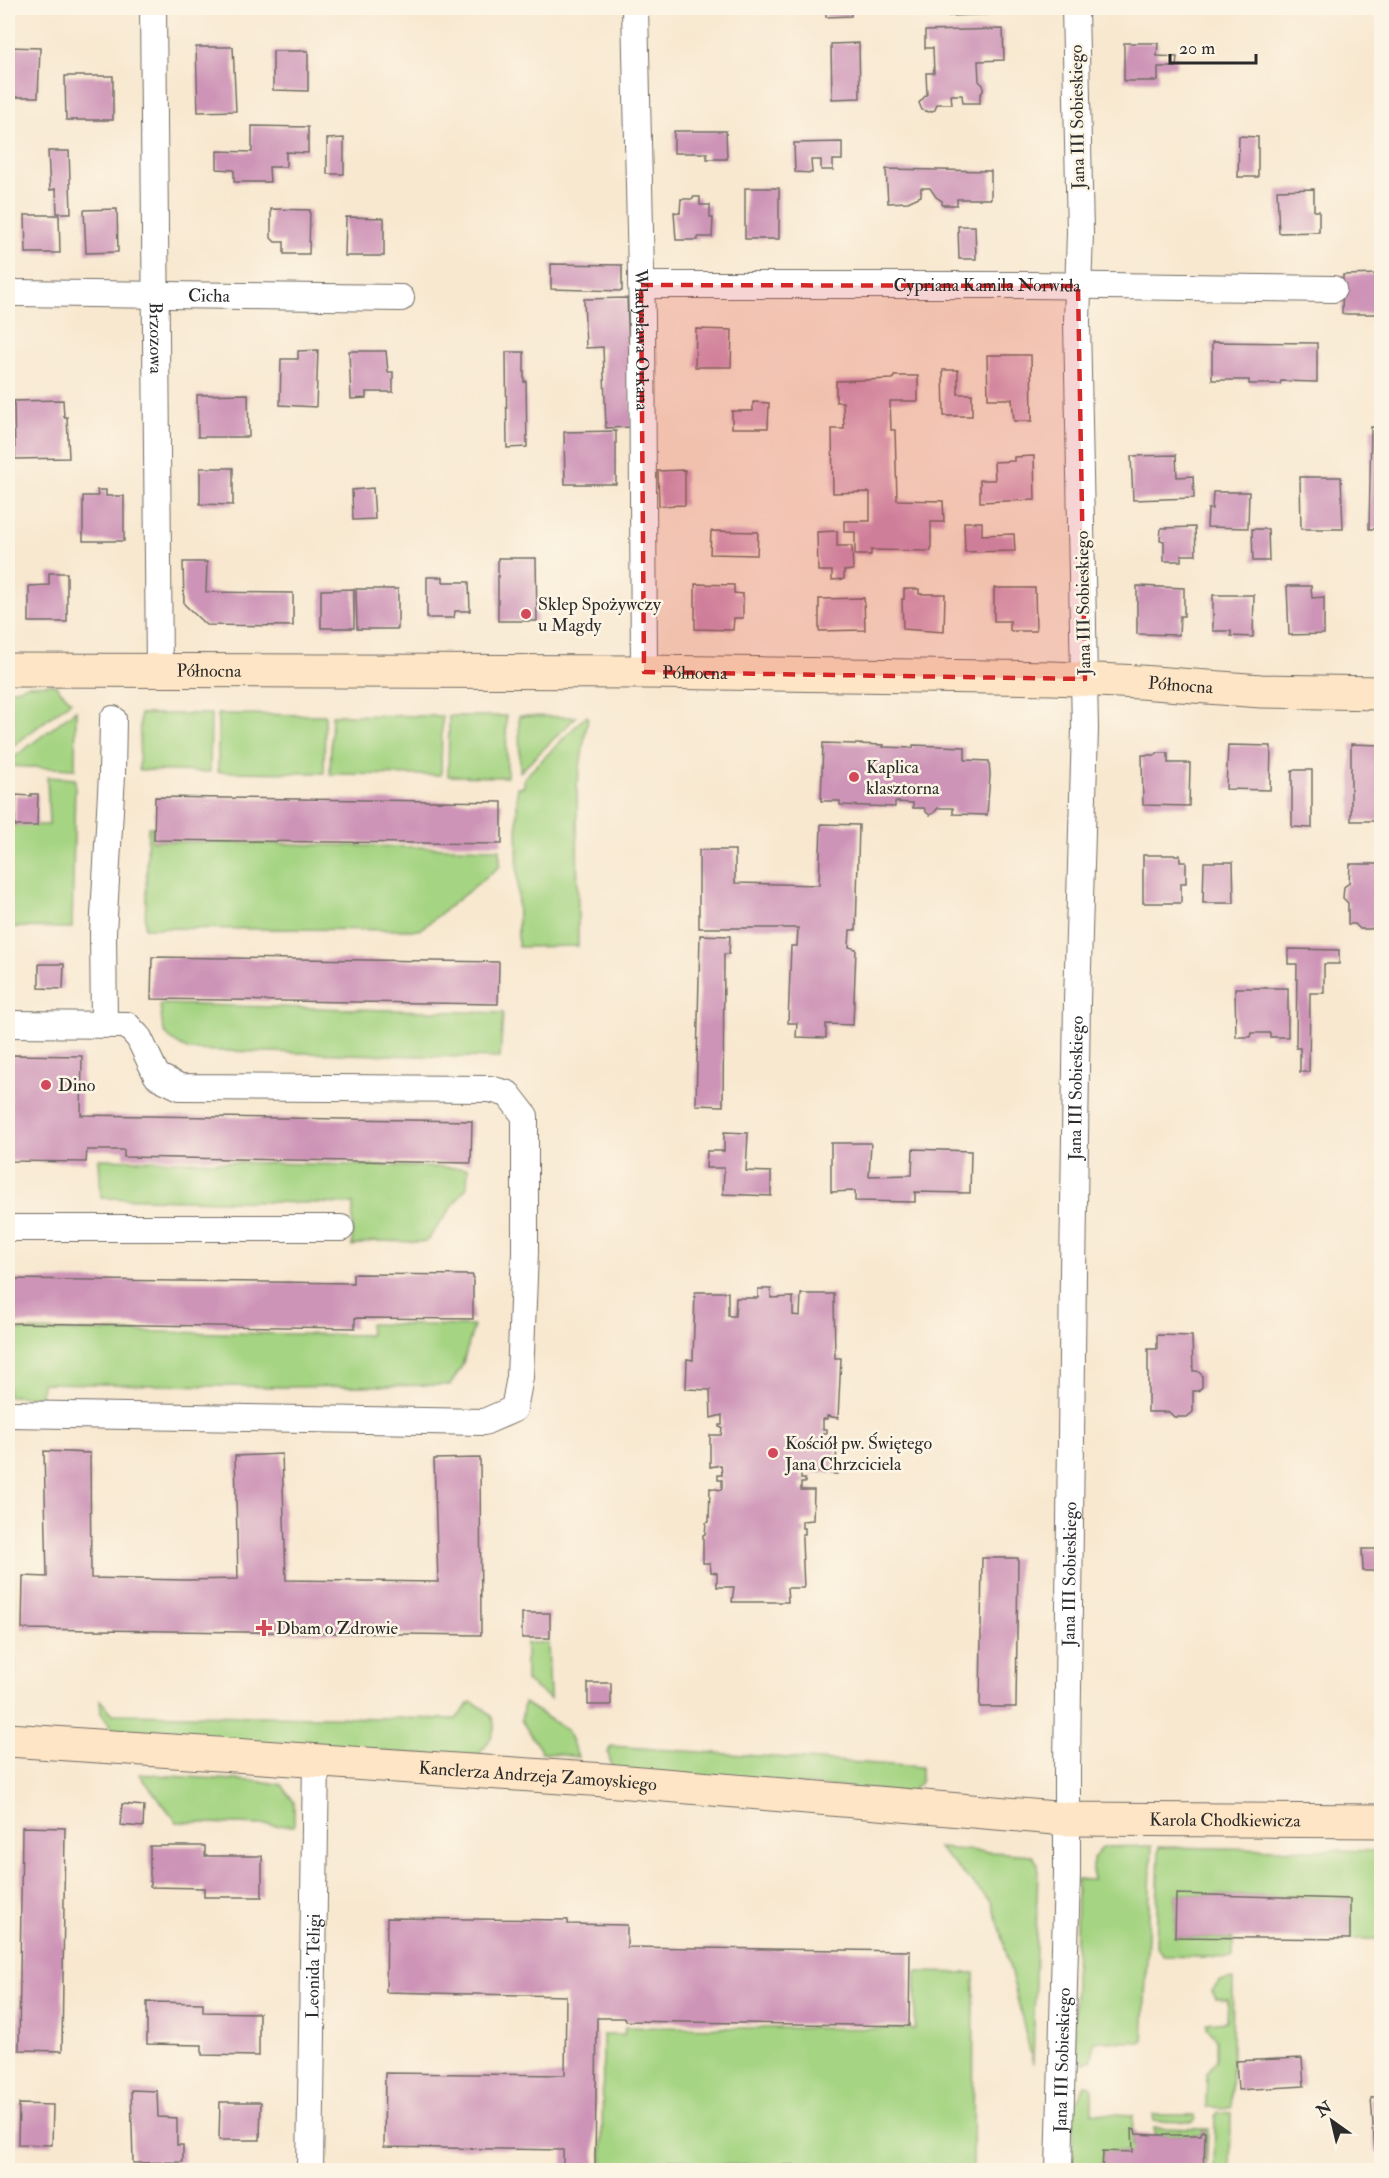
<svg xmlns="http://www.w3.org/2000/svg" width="1389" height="2178" font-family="'IM FELL Double Pica',serif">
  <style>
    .green { fill: #a5d482; stroke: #688056; stroke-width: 1.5 }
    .building { fill: #ce94b7 }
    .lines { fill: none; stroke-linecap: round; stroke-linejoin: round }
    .street-casing { stroke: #736d65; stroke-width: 28 }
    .secondary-casing { stroke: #736d65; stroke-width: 35 }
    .street { stroke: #fff; stroke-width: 26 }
    .secondary { stroke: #fde5c5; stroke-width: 33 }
    .marked { fill: #d62828; fill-opacity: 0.2; stroke: #d62828; stroke-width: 4.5; stroke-dasharray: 12 8; stroke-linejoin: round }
    .poi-dot { fill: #d1495b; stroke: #fcf5e5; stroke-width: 2 }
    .labels { text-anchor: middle; stroke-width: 5; stroke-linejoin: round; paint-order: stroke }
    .street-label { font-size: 18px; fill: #2b2b2b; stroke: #fcf5e5 }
    .poi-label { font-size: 18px; fill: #2b2b2b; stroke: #fcf5e5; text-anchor: start }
  </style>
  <rect width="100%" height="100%" fill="#fcf5e5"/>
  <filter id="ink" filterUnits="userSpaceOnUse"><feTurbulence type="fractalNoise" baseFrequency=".0167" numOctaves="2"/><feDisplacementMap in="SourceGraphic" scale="12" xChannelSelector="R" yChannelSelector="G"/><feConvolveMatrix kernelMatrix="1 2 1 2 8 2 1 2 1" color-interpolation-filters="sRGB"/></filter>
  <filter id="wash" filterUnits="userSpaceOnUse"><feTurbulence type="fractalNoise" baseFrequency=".008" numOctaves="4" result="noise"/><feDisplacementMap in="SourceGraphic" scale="24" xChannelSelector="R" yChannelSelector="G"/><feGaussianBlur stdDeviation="1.35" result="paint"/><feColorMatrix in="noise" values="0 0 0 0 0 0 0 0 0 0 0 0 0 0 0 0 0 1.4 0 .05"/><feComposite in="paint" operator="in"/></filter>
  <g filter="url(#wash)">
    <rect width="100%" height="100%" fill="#f8e8d0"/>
    <g class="green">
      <polygon points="54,684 71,701 8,750 8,691 28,685"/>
      <polygon points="76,710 75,769 8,766 8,762"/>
      <polygon points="140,714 211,714 210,772 139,770"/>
      <polygon points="218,714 325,715 324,773 218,772"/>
      <polygon points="332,715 442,716 441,775 330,774"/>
      <polygon points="449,716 506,716 507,777 448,776"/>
      <polygon points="519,716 576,717 520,772"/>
      <polygon points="586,716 588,717 577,786 578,946 518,947 517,787 524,787 524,778"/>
      <polygon points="47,777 75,779 72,928 8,927 8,825 49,825"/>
      <polygon points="148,827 153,827 152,841 500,849 500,866 420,930 145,928"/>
      <path d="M160,1004L503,1013L500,1058L189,1050C161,1036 163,1033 160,1004Z"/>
      <polygon points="99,1159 468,1168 467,1187 426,1242 374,1241 352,1246 353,1204 101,1198"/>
      <polygon points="369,1324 474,1326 462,1366 450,1385 283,1387 42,1383 41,1397 8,1396 8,1330 370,1335"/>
      <polygon points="526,1643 548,1643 550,1699 526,1681"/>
      <polygon points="8,1658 15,1658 13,1720 8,1716"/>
      <path d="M100,1700L113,1714L456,1719L471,1702C505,1716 497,1736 475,1758L263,1744L113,1730L101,1713Z"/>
      <polygon points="524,1703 567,1730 578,1757 542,1752 521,1720"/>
      <polygon points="611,1746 921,1767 921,1782 910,1793 612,1770 608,1752"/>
      <polygon points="139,1774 266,1782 282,1785 294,1802 294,1826 177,1822"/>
      <polygon points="1152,1846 1143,2042 1094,2041 1092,2059 1084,2063 1078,2056 1074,2039 1077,1880 1093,1880 1093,1859 1102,1847"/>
      <polygon points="1159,1847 1381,1851 1381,1939 1350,1939 1350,1899 1176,1894 1175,1937 1233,1939 1233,1958 1164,1956 1156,1947"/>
      <polygon points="938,1848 1032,1855 1038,1864 1033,2064 1001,1931 991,1902"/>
      <polygon points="916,1972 974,1973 973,2170 825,2170 825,2165 602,2164 603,2035 624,2035 625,2027 915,2029"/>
      <polygon points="1233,1979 1231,2108 1206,2107 1207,2073 1217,2059 1217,2039 1207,2028 1207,2023 1227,2021 1228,2000 1216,1999 1212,1991 1219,1982"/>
      <polygon points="1085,2085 1090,2086 1092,2088 1092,2113 1133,2115 1132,2145 1134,2146 1133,2152 1103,2151 1102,2170 1072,2170 1073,2108"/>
      <polygon points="1218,2112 1231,2113 1230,2170 1214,2170 1215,2116"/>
      <polygon points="1153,2115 1194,2115 1196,2119 1193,2122 1154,2121"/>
      <polygon points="1154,2128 1208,2129 1206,2170 1204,2170 1205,2131 1202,2131 1201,2135 1154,2135"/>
    </g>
    <g id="blocks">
      <g class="building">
        <polygon points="826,8 851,8 851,16 826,17"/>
        <polygon points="948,8 996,8 997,14 948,16"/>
        <polygon points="1003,29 1004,60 978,61 979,81 983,85 983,91 980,95 980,103 963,103 962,95 951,95 952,104 937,104 935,110 929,112 922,110 919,103 927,94 926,73 934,73 933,48 925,48 925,31"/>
        <polygon points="859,43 860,98 832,99 831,44"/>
        <polygon points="1124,43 1158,43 1157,56 1177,57 1176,67 1158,67 1158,81 1124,81"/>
        <polygon points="9,47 40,48 38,97 10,97"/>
        <polygon points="196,47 233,47 236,111 198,112"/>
        <polygon points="273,51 308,51 308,91 273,90"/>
        <polygon points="65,76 113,76 113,120 66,120"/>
        <polygon points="252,126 308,127 308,153 286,152 286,167 269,167 270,182 234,182 234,170 217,169 217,151 252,152"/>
        <polygon points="674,131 726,131 727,159 707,159 707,153 674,153"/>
        <polygon points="1239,136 1258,137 1258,177 1238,177"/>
        <polygon points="344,138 344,174 327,174 327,139"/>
        <polygon points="842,142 842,160 833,160 833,170 821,170 821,160 811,160 812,173 795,172 794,143"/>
        <polygon points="48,151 69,151 71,213 57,213 56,189 50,190"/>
        <polygon points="886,169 991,171 991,199 957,199 957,205 942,205 942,201 936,197 930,188 921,188 921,196 908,202 888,203"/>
        <rect x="745" y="188" width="34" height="51"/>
        <polygon points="1314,189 1314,211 1319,211 1319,232 1279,233 1277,190"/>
        <polygon points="693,197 700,197 700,205 710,205 710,218 713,218 712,237 698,237 698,240 676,240 674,212 680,213 681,199 693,199"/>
        <polygon points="117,209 118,252 86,253 84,210"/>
        <polygon points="271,209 310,210 309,254 284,254 284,242 275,242 271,238"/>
        <polygon points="25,215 59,215 60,253 26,253"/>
        <polygon points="346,217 384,218 384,256 345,256"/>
        <polygon points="958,226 975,226 976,259 959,259"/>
        <polygon points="551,264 622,265 622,291 551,289"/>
        <polygon points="1382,274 1382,314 1342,314 1343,275"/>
        <polygon points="627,298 632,427 606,428 603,347 586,348 584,299"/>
        <polygon points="696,329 732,330 731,367 695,367"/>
        <polygon points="1212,342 1317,343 1317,382 1281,381 1280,384 1249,384 1249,380 1212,380"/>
        <polygon points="318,350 316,407 280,405 281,359 298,359 298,351"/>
        <polygon points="349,351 386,351 388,372 393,372 393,392 366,392 366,398 351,399"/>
        <polygon points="506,352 524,352 524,382 526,381 527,447 507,448"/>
        <polygon points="987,355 1031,355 1032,421 1014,421 1012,399 988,399"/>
        <polygon points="943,370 958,370 958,394 972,394 972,416 944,416"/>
        <polygon points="894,376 918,376 918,401 890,401 891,430 895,430 897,500 943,501 944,522 931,522 931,551 871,550 871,555 855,555 855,532 844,532 844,521 870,521 870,492 833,493 832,429 844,429 843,402 836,402 836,381 893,379"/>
        <polygon points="248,394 249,437 198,437 197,395"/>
        <polygon points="63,400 64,417 67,417 69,458 15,459 14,401"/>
        <polygon points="753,402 769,403 768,428 732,428 732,411 753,411"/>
        <polygon points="1371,427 1382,428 1382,529 1369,529"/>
        <polygon points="616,431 616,484 565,484 564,432"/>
        <polygon points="1176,455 1177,477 1193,476 1194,498 1133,500 1131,456"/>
        <polygon points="1034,456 1035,500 980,502 980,480 995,480 994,462 1014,461 1014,457"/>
        <polygon points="200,468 233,468 233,505 200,504"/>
        <polygon points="685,470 685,505 659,506 658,471"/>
        <polygon points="1300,477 1341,477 1343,529 1301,529"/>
        <polygon points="373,488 375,519 353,520 352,490"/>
        <polygon points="97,490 106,490 106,496 124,496 124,541 83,541 83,496 98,496"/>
        <polygon points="1213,492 1249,492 1248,528 1207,527 1208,509 1212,509"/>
        <polygon points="964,522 982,522 982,535 1014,534 1015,551 965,552"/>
        <polygon points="1195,527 1196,555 1181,555 1181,561 1164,561 1164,541 1160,540 1161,528"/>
        <polygon points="1252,529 1268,529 1269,561 1253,561"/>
        <polygon points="711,531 758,532 757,555 710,554"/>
        <polygon points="837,531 837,546 852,546 853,570 844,571 844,579 832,580 832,571 818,571 817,532"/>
        <polygon points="498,558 536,558 537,621 498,621"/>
        <polygon points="183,562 207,562 206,592 293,593 293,626 206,625 184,604"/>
        <polygon points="49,573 67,573 67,622 29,622 29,586 49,585"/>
        <polygon points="427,577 443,577 443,582 469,582 470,611 455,611 454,618 427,618"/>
        <polygon points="695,584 734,585 734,593 743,594 743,618 734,618 733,630 695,629"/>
        <polygon points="1137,586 1184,588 1184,616 1180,616 1179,635 1137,634"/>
        <polygon points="1287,586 1311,586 1312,598 1324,597 1324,634 1289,635"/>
        <polygon points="994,588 1035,588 1036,631 1010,631 1010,621 994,621"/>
        <polygon points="354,589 354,628 321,628 321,590"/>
        <polygon points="356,589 398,589 398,629 357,629"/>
        <polygon points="904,589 919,589 919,594 945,594 944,632 903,629 902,599 904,599"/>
        <polygon points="1213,595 1254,595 1253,637 1231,636 1231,631 1213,631"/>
        <polygon points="864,598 865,630 819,631 819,599"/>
        <polygon points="823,743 884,745 883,747 913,748 913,745 965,747 965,760 989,761 990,775 987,815 953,814 953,808 938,808 934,813 930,815 926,812 924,808 913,808 913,803 895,802 895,807 840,805 840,801 821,801"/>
        <polygon points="1351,744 1382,745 1382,821 1351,821"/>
        <polygon points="1228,745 1271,746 1270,790 1226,789"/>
        <polygon points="1157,753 1168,753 1168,763 1190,763 1189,806 1143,805 1142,755 1156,755"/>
        <polygon points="1292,770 1312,770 1312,828 1292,827"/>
        <polygon points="31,794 38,794 37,826 15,826 16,795 31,796"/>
        <polygon points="155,797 502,802 502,844 154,840"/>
        <polygon points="821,824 859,825 856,930 850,930 849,947 856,949 853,1025 826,1024 826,1038 796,1037 797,1023 788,1023 791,946 797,946 798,928 699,928 699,850 735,850 735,883 819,885"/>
        <polygon points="1143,855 1180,855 1180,862 1186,862 1186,883 1181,883 1181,903 1143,903"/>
        <polygon points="1204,862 1233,862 1234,903 1203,903"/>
        <polygon points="1350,864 1382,864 1382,925 1376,925 1371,929 1360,929 1355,924 1348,924 1348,903 1343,898 1344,887 1349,883"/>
        <polygon points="700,935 730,936 729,954 724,954 723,1106 696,1105"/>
        <polygon points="1288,949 1339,950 1339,964 1324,964 1324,993 1310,993 1309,1072 1300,1072 1300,1048 1296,1048 1297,964 1288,964"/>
        <polygon points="152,957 499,962 498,1004 151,999"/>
        <polygon points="39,964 64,964 63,989 39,988"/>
        <polygon points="1235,988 1288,988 1288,1037 1270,1037 1270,1033 1251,1033 1250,1037 1236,1037"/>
        <polygon points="11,1055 82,1056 81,1115 472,1121 471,1163 124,1157 124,1150 87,1150 86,1162 10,1161"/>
        <polygon points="724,1132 748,1133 746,1171 771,1172 771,1196 723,1194 724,1168 706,1168 707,1151 724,1151"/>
        <polygon points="831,1143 871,1143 869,1176 912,1175 913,1149 971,1151 970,1193 915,1192 915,1202 855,1201 855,1191 831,1192"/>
        <polygon points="353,1274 473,1275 473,1319 355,1318 355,1328 8,1323 8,1279 353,1283"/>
        <polygon points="758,1289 771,1289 771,1298 793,1297 793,1315 800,1316 801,1294 834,1294 835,1358 841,1358 838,1418 827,1416 827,1419 823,1419 823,1429 827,1429 827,1433 823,1433 823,1441 836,1441 837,1474 833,1474 833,1472 825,1472 825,1474 814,1471 814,1474 810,1474 810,1471 801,1471 801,1479 805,1479 805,1483 801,1483 801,1490 814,1490 813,1520 802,1521 802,1528 805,1528 805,1534 802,1534 802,1541 804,1588 787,1588 788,1602 732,1602 734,1587 717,1587 717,1573 711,1572 710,1563 703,1563 703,1535 705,1534 706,1523 709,1522 710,1488 721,1490 722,1488 722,1480 718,1480 718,1475 722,1475 721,1465 710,1467 710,1435 721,1435 722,1428 719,1427 719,1425 722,1425 722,1415 711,1418 710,1390 686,1389 687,1359 693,1360 695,1292 728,1292 728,1316 735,1316 736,1298 758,1298"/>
        <polygon points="1157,1335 1192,1336 1193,1371 1197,1371 1202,1375 1202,1387 1198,1391 1193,1391 1193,1412 1187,1417 1174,1417 1169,1412 1148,1412 1148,1349 1157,1349"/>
        <polygon points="44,1451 90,1453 91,1578 185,1580 238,1579 235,1456 282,1454 286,1580 438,1582 434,1459 480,1458 481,1635 22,1629 23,1576 47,1577"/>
        <polygon points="1362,1549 1382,1549 1382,1571 1363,1571"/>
        <polygon points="982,1558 1018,1558 1016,1707 980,1707"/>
        <rect x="522" y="1613" width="28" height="25"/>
        <rect x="588" y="1683" width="23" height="22"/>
        <polygon points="122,1804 144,1806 143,1827 120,1825"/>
        <polygon points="22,1827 65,1828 62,2051 19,2050"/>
        <polygon points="150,1846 205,1846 205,1856 262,1856 262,1897 204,1897 204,1888 150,1887"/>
        <polygon points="1176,1894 1350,1899 1350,1939 1175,1937"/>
        <polygon points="387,1918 568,1920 568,1924 627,1925 627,1947 910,1951 909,2026 626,2021 625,2018 597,2018 595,2165 778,2168 778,2165 794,2165 794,2170 563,2170 563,2150 384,2147 385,2073 565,2075 566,1996 386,1992"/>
        <polygon points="147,2002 203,2003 203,2012 259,2013 259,2056 202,2055 202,2045 147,2044"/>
        <polygon points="1302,2058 1304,2086 1238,2090 1236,2061"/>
        <polygon points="131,2090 157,2091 158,2117 177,2118 177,2145 183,2145 183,2162 133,2163"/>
        <polygon points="1382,2097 1382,2151 1375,2151 1371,2098"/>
        <polygon points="220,2102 261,2102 260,2140 219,2140"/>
        <polygon points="19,2104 53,2105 52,2145 18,2144"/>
        <polygon points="1132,2129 1135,2130 1136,2134 1154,2135 1201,2135 1202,2131 1205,2131 1204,2170 1102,2170 1103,2151 1133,2152"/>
        <polygon points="79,2167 152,2168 152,2170 79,2170"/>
      </g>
    </g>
  </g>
  <g filter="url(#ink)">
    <use href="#blocks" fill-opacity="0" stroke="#736d65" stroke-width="1.5"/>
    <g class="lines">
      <defs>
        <g id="street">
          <path id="s1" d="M153,8L159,670"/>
          <path id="s2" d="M635,8L642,318L644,672"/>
          <path id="s3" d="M641,285H1031L1333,289"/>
          <path id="s4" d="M15,293L401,298"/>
          <polyline points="8,1024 127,1025 139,1038 157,1076 180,1087 490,1089 508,1094 525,1116 525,1252 520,1377 514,1409 484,1422 8,1414"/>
          <polyline points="104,1024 103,933 112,775 113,719"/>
          <polyline points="8,1228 341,1228"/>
          <path id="s5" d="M310,2170L316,1760"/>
          <path id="s6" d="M1059,2170L1067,1873V1771L1073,1273L1077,1001L1085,729L1077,321L1080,233L1075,8"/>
        </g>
        <g id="secondary">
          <path id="s7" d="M8,670L644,672L1052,678L1140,682L1261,691L1382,693"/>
          <path id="s8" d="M8,1740L605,1780L1067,1819L1382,1821"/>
        </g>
      </defs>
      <use href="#street" class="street-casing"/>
      <use href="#secondary" class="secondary-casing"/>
      <use href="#street" class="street"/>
      <use href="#secondary" class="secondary"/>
    </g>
  </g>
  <path class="marked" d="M641,285L1078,286L1085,679L644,672Z"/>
  <g class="poi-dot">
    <circle cx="526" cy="614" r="6"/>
    <circle cx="854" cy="777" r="6"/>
    <circle cx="46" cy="1085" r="6"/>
    <circle cx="773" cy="1453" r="6"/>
    <path d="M261 1619h6v6h6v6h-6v6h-6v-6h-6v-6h6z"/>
  </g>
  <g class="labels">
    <g class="street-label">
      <text transform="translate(1077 117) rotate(-91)" y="6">Jana III Sobieskiego</text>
      <text dy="6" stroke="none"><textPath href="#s3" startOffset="346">Cypriana Kamila Norwida</textPath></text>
      <text dy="6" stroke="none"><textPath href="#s4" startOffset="194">Cicha</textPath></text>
      <text dy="6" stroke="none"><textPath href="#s1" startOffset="330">Brzozowa</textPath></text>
      <text dy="6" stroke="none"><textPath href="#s2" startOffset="332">Władysława Orkana</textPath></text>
      <text transform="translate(1083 603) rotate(-91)" y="6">Jana III Sobieskiego</text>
      <text dy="6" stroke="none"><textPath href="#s7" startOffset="201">Północna</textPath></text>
      <text dy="6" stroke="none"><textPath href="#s7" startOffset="687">Północna</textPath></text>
      <text dy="6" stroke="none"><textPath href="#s7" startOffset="1173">Północna</textPath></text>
      <text dy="6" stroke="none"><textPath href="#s6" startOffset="1082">Jana III Sobieskiego</textPath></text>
      <text dy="6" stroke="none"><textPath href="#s6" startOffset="596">Jana III Sobieskiego</textPath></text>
      <text dy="6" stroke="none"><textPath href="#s8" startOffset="531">Kanclerza Andrzeja Zamoyskiego</textPath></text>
      <text dy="6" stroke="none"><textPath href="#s8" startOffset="1220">Karola Chodkiewicza</textPath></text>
      <text dy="6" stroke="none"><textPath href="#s5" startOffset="204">Leonida Teligi</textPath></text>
      <text dy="6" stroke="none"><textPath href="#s6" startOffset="110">Jana III Sobieskiego</textPath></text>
    </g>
    <g class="poi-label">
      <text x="538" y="610">Sklep Spożywczy<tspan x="538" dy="21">u Magdy</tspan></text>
      <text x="866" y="773">Kaplica<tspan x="866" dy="21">klasztorna</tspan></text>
      <text x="58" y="1091">Dino</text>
      <text x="785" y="1449">Kościół pw. Świętego<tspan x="785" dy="21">Jana Chrzciciela</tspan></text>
      <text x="276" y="1634">Dbam o Zdrowie</text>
    </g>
  </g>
  <rect width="1389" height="2178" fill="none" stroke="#fcf5e5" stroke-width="30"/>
  <g transform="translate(1332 2121) rotate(326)" stroke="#fcf5e5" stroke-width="4.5" paint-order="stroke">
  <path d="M0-4.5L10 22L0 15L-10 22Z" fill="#2b2b2b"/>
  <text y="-9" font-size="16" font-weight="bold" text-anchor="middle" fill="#2b2b2b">N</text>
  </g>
  <path d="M1170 54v9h86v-9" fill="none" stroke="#2b2b2b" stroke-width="3"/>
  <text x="1179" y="54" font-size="18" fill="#2b2b2b" stroke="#fcf5e5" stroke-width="4.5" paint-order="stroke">20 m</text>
</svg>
